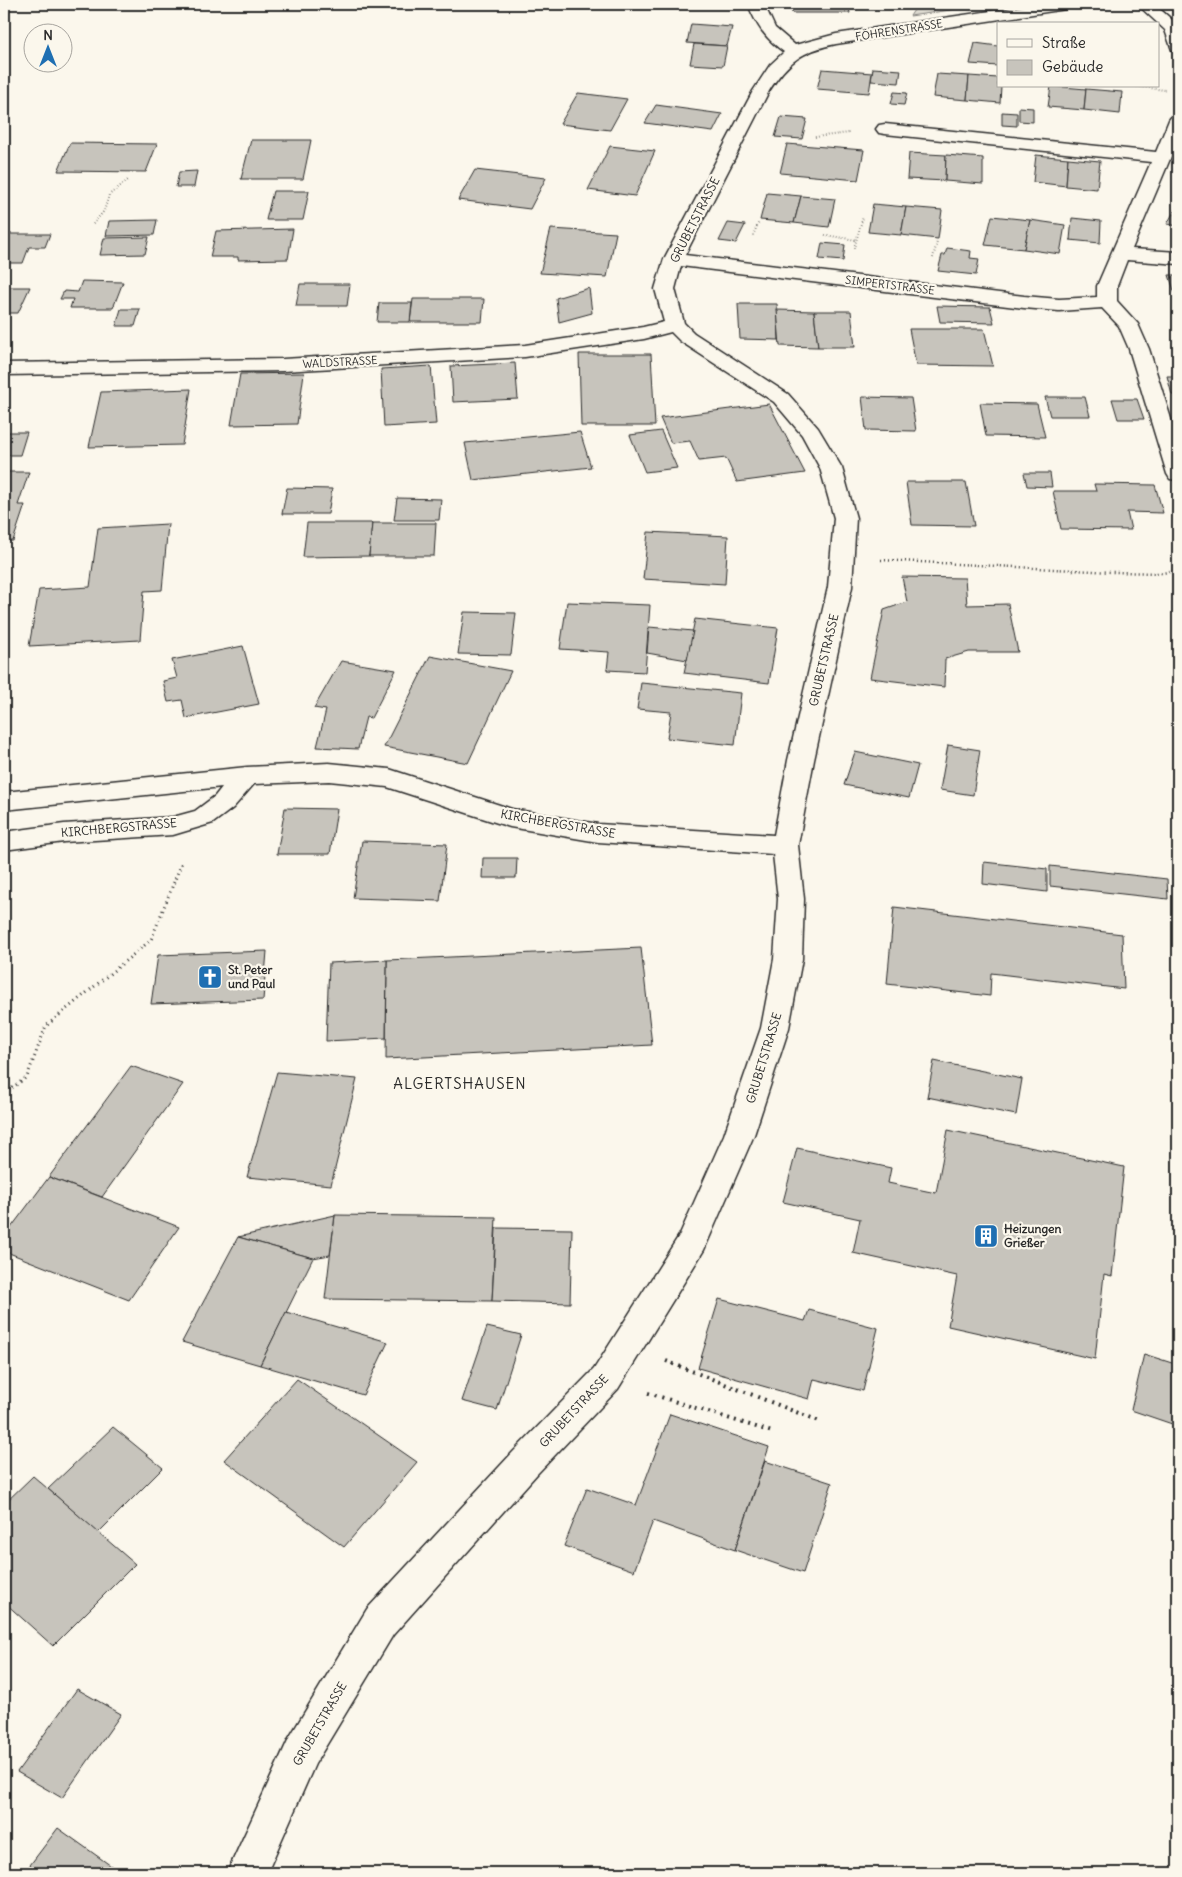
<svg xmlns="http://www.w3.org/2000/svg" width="1182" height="1877" font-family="Delius,sans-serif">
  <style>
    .green { fill: #dddad0; stroke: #84827e }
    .building { fill: #c7c4bc; stroke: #2b2b2b }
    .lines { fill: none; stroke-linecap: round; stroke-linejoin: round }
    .minor-casing { stroke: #2b2b2b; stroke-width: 3 }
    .path-far3 { stroke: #2b2b2b; stroke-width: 2; stroke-dasharray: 0.5 2.5; stroke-linecap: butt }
    .path-far2 { stroke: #2b2b2b; stroke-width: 2.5; stroke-dasharray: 1 3; stroke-linecap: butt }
    .path-far1 { stroke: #2b2b2b; stroke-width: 3; stroke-dasharray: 1 4; stroke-linecap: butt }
    .path { stroke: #2b2b2b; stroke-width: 4; stroke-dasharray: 2 5; stroke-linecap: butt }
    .minor { fill: #fbf7ec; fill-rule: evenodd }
    .labels { text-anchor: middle; stroke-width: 4.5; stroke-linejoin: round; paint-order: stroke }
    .far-street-label { font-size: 11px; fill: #2b2b2b; stroke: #fbf7ec }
    .street-label { font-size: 12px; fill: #2b2b2b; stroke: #fbf7ec }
    .poi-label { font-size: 12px; font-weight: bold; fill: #2b2b2b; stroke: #fbf7ec; text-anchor: start }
    .quarter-label { font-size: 15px; letter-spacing: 1px; fill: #2b2b2b; stroke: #fbf7ec }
  </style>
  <rect width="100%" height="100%" fill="#fbf7ec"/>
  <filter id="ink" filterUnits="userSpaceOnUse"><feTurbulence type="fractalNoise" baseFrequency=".02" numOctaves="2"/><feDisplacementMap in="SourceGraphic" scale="10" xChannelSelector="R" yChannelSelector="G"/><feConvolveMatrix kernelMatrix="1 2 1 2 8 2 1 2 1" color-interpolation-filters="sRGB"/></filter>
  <g filter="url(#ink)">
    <polygon class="green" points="918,4 991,4 910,16"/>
    <g class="building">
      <polygon points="791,4 848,4 850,13 792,13"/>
      <polygon points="691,24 732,27 727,46 687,43"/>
      <polygon points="975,43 998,46 998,66 970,64"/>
      <polygon points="694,44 727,46 723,66 690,64"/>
      <polygon points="873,68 901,70 899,83 871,81"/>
      <polygon points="822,69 872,73 869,93 817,89"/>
      <polygon points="937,74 969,76 967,100 933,97"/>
      <polygon points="969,76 998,78 998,86 1001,86 1000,103 967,100"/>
      <polygon points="1051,86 1086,89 1084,110 1048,107"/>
      <polygon points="1086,89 1122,92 1120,114 1084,110"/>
      <polygon points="894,92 907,93 904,105 891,104"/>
      <polygon points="578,93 627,99 610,130 560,124"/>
      <polygon points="656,105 722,114 713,132 645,123"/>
      <polygon points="1019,107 1033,108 1033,122 1019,121"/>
      <polygon points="1002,112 1017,113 1017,126 1002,125"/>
      <polygon points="781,117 807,119 802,139 775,137"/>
      <polygon points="251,140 311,140 303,179 241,179"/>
      <polygon points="70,143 157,144 146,172 58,171"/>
      <polygon points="787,144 864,150 858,180 780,173"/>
      <polygon points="610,146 655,151 635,196 588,190"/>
      <polygon points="909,153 946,155 945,181 907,179"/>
      <polygon points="946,155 983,158 983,184 945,181"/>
      <polygon points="1036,155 1068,158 1066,186 1033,182"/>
      <polygon points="1068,158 1100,161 1097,189 1066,186"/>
      <polygon points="475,170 546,178 530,209 458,200"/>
      <polygon points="197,171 194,187 176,187 179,172"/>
      <polygon points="273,191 309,191 303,220 266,220"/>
      <polygon points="767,193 801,196 794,223 760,220"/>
      <polygon points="801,196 835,199 829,227 794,223"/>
      <polygon points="873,204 906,207 901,235 868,232"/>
      <polygon points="906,207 942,210 938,239 901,235"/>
      <polygon points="1176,208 1178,208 1178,226 1167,224"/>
      <polygon points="992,216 1030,220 1024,249 985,245"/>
      <polygon points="1072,218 1101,221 1100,243 1070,240"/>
      <polygon points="157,220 154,235 106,236 109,221"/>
      <polygon points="1030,220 1065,225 1060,254 1024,249"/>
      <polygon points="728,223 745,225 736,243 719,241"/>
      <polygon points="293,229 288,259 238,260 238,257 210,257 216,231"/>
      <polygon points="551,229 616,233 607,277 540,273"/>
      <polygon points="6,234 50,234 45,247 29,247 23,263 4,263 4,240"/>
      <polygon points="149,237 145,254 100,255 104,238"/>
      <polygon points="822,243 845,245 843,261 819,259"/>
      <polygon points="947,248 971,251 970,258 979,259 976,275 938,271 942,255 945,255"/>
      <polygon points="1169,275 1178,275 1178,303"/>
      <polygon points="82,281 123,282 113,308 70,308 73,299 60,299 64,291 78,292"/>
      <polygon points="300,284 350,284 347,306 296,306"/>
      <polygon points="4,287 30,287 18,313 4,313"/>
      <polygon points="589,288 592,313 559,322 556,298"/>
      <polygon points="413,299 484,299 482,322 410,322"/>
      <polygon points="379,303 412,303 410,322 377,322"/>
      <polygon points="738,304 777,304 779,340 740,339"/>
      <polygon points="937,306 990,307 994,323 940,322"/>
      <polygon points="121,309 140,309 135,326 116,326"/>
      <polygon points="777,310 814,311 818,347 780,346"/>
      <polygon points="814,311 851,311 855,347 818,347"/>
      <polygon points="909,329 984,329 993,366 916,365"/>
      <polygon points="579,354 651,354 655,426 581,426"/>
      <polygon points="515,363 518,399 453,402 451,366"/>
      <polygon points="431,366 436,424 384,427 381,369"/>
      <polygon points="304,373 297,424 231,425 240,374"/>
      <polygon points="1167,376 1178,376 1178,395 1172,395"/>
      <polygon points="191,389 182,445 89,447 101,392"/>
      <polygon points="862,397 911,398 916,431 866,430"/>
      <polygon points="1045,397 1085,397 1090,416 1050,416"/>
      <polygon points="1112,399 1137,399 1144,419 1118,419"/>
      <polygon points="980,403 1037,404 1045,437 986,436"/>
      <polygon points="769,404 805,473 737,482 726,458 699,461 690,441 671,443 660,418"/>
      <polygon points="661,431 677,468 645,472 630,435"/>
      <polygon points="4,432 27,432 20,455 4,455"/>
      <polygon points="580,432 591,467 473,480 465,443"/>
      <polygon points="4,472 29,472 18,505 25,505 13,541 4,541"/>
      <polygon points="1024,473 1050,473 1052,487 1027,486"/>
      <polygon points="906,482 966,482 974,526 912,525"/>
      <polygon points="1094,484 1155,485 1163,513 1127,512 1131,530 1061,529 1053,491 1096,491"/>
      <polygon points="287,488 332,489 328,514 282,514"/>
      <polygon points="397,498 441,499 439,520 394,520"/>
      <polygon points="307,523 372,523 369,556 303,557"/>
      <polygon points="372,523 436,523 434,556 369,556"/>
      <polygon points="168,524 162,590 144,591 140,640 29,646 39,590 90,587 98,528"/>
      <polygon points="648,532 728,536 725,584 643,579"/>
      <polygon points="902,577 965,578 967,605 1008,604 1018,652 969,652 945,659 944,687 870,678 884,610 907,602"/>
      <polygon points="567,602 650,605 645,672 607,670 609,652 560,649"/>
      <polygon points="464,612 516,613 511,655 458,654"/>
      <polygon points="695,619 778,628 769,683 684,673"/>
      <polygon points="649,627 693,631 687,660 647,653"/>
      <polygon points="243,646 259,704 186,718 182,700 168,702 163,681 177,678 172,660"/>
      <polygon points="430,656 511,671 468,763 384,747"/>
      <polygon points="341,661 396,670 371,718 366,717 358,749 317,747 326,710 314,708"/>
      <polygon points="641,683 741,693 735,745 667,738 671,712 637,709"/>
      <polygon points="948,745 980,750 973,795 940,790"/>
      <polygon points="855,752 918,765 909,798 844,785"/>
      <polygon points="285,808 337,809 330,854 277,854"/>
      <polygon points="362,841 447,844 440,901 353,898"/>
      <polygon points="483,858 517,858 516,878 482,878"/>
      <polygon points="984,862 1047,869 1047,892 983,884"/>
      <polygon points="1050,866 1167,879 1168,899 1050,886"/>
      <polygon points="894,907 1122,934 1124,989 991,973 990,996 887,984"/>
      <polygon points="641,948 652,1045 386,1059 387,960"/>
      <polygon points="267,951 263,1000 151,1004 158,955"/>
      <polygon points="387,960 386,1038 326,1041 329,963"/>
      <polygon points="934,1061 1022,1079 1016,1115 927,1097"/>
      <polygon points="131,1066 183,1084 102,1197 49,1177"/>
      <polygon points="277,1072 357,1079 331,1185 247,1177"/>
      <polygon points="948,1130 1124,1167 1112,1276 1104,1274 1095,1359 948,1326 957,1276 853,1253 860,1219 783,1202 797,1148 891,1168 888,1183 936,1193"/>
      <polygon points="49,1177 179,1227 129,1300 4,1251 4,1237"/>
      <polygon points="335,1215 496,1217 492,1301 325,1299"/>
      <polygon points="335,1215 330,1255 313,1258 238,1237"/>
      <polygon points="496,1228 572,1229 570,1303 492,1301"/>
      <polygon points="238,1237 313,1258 260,1365 182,1342"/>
      <polygon points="719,1299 805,1321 809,1310 878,1328 863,1391 814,1379 809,1399 698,1368"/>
      <polygon points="286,1312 388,1342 363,1395 260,1365"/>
      <polygon points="487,1327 521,1335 497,1410 462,1401"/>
      <polygon points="1144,1354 1178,1365 1178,1426 1131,1410"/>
      <polygon points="297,1379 417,1462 344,1547 224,1460"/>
      <polygon points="670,1414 769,1447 735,1550 653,1521 634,1571 564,1546 587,1488 636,1505"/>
      <polygon points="113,1427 163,1468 98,1533 48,1489"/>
      <polygon points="765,1461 832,1483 803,1573 735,1550"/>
      <polygon points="33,1476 135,1564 53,1646 4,1602 4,1504"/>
      <polygon points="77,1689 121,1714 62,1798 17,1772"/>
      <polygon points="58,1828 121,1873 24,1873"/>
    </g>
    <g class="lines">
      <defs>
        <g id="minor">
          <path d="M748,4H764L775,28L795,45L836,34L1037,4H1074L1072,7L1066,9L836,44C802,51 788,61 769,91L685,255L1024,296L1059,299L1097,297V286L1151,162L885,134L879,133L876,129L879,125L885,124L1156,152L1169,120L1172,116L1178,115V140L1132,249L1178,252V264L1127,260L1117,286V301L1138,324L1149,349L1178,441V480L1170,479L1167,474L1129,349L1119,326L1102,308L1059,311L1024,308L681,266L675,289L684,323L694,333L788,394L818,428L842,468L856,518L852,587L814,760L798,845L804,899L802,959L789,1028L754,1135L704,1250L618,1389L537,1474L393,1635L315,1764L267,1873H227L289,1738L367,1609L513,1452L594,1369L680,1234L724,1135L761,1028L774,959L778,899L773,854L598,842L510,827L387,787L329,781L254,784L233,808L213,823L173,835L64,842L4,850V832L64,824L173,817L195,811L215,796L222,787L4,810V792L247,767L329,763L389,769L512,809L598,824L774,835L788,760L828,587L834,518L820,468L802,435L774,402L680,341L671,332L644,339L525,357L283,371L4,375V363L283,359L525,345L643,327L664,322L655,289L664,259L753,91L770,65L784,52C766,39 756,25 748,4Z"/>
          <polygon points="1137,4 1154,4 1178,25 1178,52 1172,50 1165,30"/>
        </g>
      </defs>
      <use href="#minor" class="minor-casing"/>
      <g class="path-far3">
        <polyline points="1134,86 1165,90"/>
        <polyline points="815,137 849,133"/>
        <polyline points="93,224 104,211 109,195 128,180"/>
        <polyline points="753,235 759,222"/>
        <polyline points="825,235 856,240"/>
        <polyline points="854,248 863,217"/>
        <polyline points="933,258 937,242"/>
      </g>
      <polyline class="path-far2" points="881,560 1112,572 1161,573 1178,571"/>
      <polyline class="path-far1" points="4,1094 27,1077 46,1026 151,940 182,862"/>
      <g class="path">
        <polyline points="666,1361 819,1421"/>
        <polyline points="648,1393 772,1432"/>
      </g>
      <use href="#minor" class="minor"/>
    </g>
  </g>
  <defs>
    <symbol id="church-square" viewBox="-11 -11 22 22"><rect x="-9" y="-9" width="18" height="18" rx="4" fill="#1f6fb2" stroke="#fbf7ec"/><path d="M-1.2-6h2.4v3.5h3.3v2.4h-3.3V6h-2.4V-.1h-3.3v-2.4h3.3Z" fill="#fff"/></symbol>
    <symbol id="building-square" viewBox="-11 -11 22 22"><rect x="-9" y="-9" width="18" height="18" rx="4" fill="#1f6fb2" stroke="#fbf7ec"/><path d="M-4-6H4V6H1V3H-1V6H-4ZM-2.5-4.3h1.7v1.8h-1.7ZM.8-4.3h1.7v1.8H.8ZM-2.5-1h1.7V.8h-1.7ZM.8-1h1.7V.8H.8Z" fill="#fff"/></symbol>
  </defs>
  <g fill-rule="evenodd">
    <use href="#church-square" x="196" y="963" width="28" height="28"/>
    <use href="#building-square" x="972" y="1222" width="28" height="28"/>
  </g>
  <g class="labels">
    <g class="far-street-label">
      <text transform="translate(899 30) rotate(-9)" y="4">FÖHRENSTRASSE</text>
      <text transform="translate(890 285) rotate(7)" y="4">SIMPERTSTRASSE</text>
      <text transform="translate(340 362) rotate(-3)" y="4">WALDSTRASSE</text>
    </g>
    <g class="street-label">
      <text transform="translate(695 220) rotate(-63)" y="4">GRUBETSTRASSE</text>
      <text transform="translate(824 660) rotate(-77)" y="4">GRUBETSTRASSE</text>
      <text transform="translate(558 824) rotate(10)" y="4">KIRCHBERGSTRASSE</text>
      <text transform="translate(119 828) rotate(-5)" y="4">KIRCHBERGSTRASSE</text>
      <text transform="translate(764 1058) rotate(-73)" y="4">GRUBETSTRASSE</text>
      <text transform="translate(574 1411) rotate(-47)" y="4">GRUBETSTRASSE</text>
      <text transform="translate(320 1724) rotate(-60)" y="4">GRUBETSTRASSE</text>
    </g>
    <g class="poi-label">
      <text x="228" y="974">St. Peter<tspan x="228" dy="14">und Paul</tspan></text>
      <text x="1004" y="1233">Heizungen<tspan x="1004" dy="14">Grießer</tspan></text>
    </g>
    <g class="quarter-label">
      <text x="460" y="1089">ALGERTSHAUSEN</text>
    </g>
  </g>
  <rect width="1182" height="1877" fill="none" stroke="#fbf7ec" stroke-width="20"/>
  <rect x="10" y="10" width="1162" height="1857" fill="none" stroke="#2b2b2b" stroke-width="2" filter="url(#ink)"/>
  <rect x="997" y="22" width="162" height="65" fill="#fbf7ec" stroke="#a8a59f"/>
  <rect x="1007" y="39" width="25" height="8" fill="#fbf7ec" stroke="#a8a59f"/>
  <text x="1042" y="48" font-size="15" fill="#2b2b2b">Straße</text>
  <rect x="1007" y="60" width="25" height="15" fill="#c7c4bc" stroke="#a8a59f"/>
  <text x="1042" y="72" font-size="15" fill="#2b2b2b">Gebäude</text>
  <g transform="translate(48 48)"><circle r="24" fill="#fbf7ec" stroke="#a8a59f"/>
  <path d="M0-4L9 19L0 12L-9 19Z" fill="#1f6fb2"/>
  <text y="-8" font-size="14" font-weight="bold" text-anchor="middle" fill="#2b2b2b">N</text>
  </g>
</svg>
